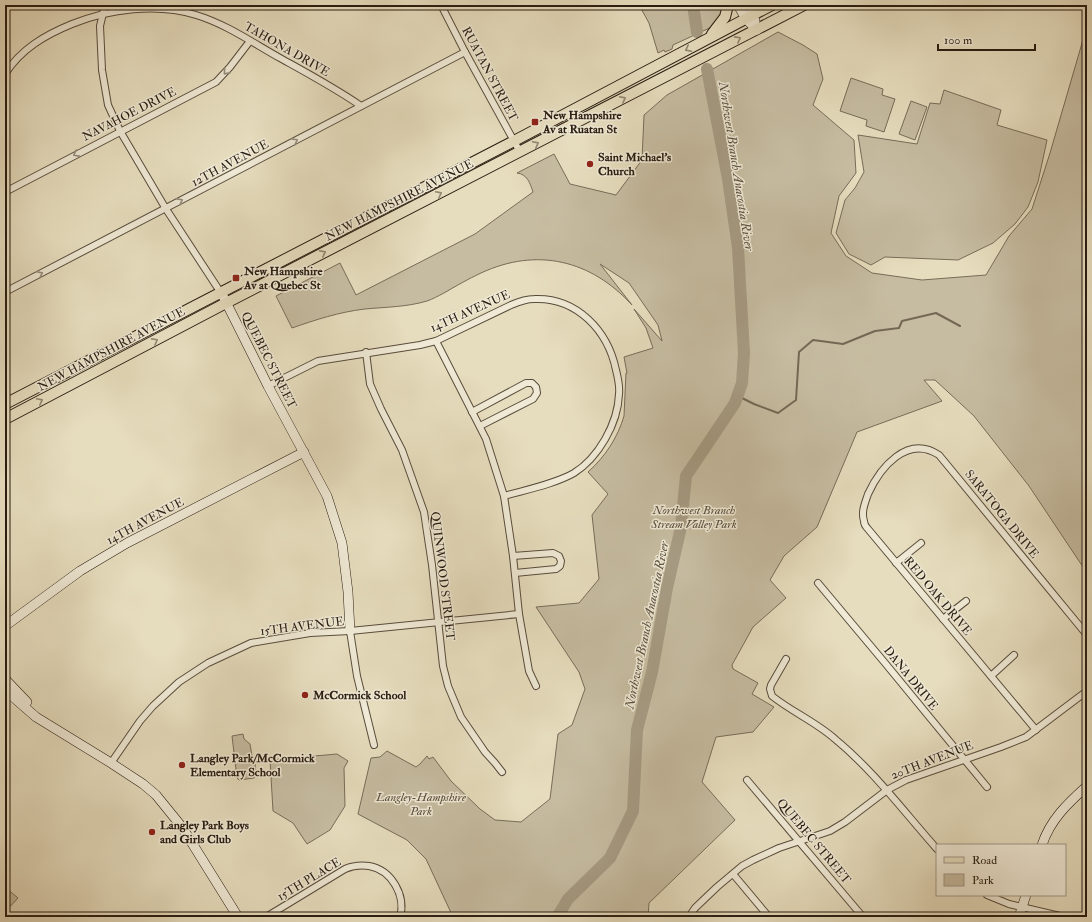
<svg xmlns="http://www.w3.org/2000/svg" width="1092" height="922" font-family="'IM FELL Double Pica',serif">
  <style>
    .green { fill: #c6bca1; stroke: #786c59 }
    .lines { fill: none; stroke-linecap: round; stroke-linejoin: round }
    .stream { stroke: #746855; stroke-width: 2 }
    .river { stroke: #a69b83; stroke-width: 12 }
    .street-casing { stroke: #584c3c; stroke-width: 8 }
    .secondary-casing { stroke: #291c11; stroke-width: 10 }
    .primary-casing { stroke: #291c11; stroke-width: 12 }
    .street { stroke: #efe9d5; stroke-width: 6 }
    .secondary { stroke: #efe9d5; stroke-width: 9 }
    .primary { stroke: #e6ddbe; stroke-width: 10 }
    .oneway { stroke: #918670 }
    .oneway2 { stroke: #968d7d }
    .poi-dot { fill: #8f2418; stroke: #efe9d5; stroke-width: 1.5 }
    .labels { text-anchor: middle; stroke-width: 3; stroke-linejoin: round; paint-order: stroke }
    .street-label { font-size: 12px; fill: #291c11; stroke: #efe9d5 }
    .poi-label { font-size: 12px; font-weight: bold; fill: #291c11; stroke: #efe9d5; text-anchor: start }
    .park-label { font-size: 12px; font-style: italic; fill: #584c3c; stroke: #efe9d5 }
    .water-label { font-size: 13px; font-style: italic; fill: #5b4f3f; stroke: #efe9d5 }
  </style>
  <rect width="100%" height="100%" fill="#e6ddbe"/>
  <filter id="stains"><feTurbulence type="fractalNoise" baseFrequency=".005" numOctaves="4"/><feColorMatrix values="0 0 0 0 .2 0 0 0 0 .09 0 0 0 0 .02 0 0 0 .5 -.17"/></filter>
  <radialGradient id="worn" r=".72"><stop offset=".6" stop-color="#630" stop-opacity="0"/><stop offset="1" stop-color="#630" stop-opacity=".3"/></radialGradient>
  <g class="green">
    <polygon points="639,5 724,5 724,7 716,25 673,45 672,49 665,52 664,50 658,53 649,23"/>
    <path d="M1087,26V573L1029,486L974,416L935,380H924L942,401L857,432L817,527L784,556L770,580L786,598L753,627L732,665L733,669L758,683L752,694L774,707L753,732L716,737L702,782L735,820L649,903L648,917H453L426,859L407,840L358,814L371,758L380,757L387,751L416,767L420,764L427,756L429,759L433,757L451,781L480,809L495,820L521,822L550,799L558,734L572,725L585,689L579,672L536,607L579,603L599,579L592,515L608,494L588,472C605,457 618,437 624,416L626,373H627L624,357L653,348L646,328L634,309L662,341L658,325L629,283L600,264L632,305C591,260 537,247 481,273C468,279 456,286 444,293C438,296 433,299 427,301C407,307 386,307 365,309C339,312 315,320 292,328L276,296L340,263L356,295L475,234L533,192C530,183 527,174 517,173L554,154L570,184L616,195L642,160L644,115L667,95L778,32L803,45L817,54L823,79L813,105L854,140L856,173L839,196L831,233L846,256L872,273L922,280L986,275L1009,236L1032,209L1050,153Z"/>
    <polygon points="851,78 883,89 882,95 895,99 884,132 866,126 867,120 840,111"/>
    <polygon points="944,90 1001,110 997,125 1047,140 1038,182 1028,207 1015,224 993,243 958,260 885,257 871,265 849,254 836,233 845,200 855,188 864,172 858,135 917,144 930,103 940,104"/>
    <polygon points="911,101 927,107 915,140 899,134"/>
    <polygon points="243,734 244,739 250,744 253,762 255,764 256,774 254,778 239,780 237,778 232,736"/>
    <polygon points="337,754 348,761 344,768 345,806 330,830 307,844 293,823 273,811 270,760"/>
    <polygon points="5,888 6,888 18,898 5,912"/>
  </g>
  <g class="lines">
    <polyline class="stream" points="738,396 754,404 778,413 796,400 799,352 813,340 843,344 875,331 899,328 902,321 936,313 960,326"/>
    <g class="river">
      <polyline points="693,5 697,32"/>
      <polyline points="560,917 559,914 568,899 610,858 633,811 637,730 652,672 667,588 681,527 686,476 735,403 742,383 744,353 738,248 728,179 707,69"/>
    </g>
    <defs>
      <g id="street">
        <polyline points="105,5 100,26 102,70 108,105 120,131 166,209 221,293"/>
        <polyline points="441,5 465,52 520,152"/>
        <path d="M5,74C21,49 45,35 72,24C109,9 157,3 196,15C226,24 253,43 280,58C307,73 335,88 361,106"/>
        <polyline points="5,192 216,82 230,67 250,41"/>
        <polyline points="5,292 465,52"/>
        <polyline points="436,341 486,439 504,496 513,556 519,614 529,671 536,686"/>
        <polyline points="366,352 370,384 381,409 402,450 424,512 432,565 443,666 448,686 461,717 485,752 495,763 502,772"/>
        <path d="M268,386L318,361L420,345L436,341L511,305C518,302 526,299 534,299C577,297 608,331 616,370C618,378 620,386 619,394C618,424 598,458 574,473C555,484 525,490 504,496"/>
        <polyline points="472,412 526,383 532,383 536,387 537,393 533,399 480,426"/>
        <polyline points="513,556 553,553 559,556 561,561 560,566 556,569 515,573"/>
        <polyline points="896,563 921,543"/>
        <polyline points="818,583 885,663 987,787"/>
        <polyline points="943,619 966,601"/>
        <polyline points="350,631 357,676 374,745"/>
        <path d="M786,659L771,685L770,689L772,696C792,712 816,722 835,739C874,771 904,812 937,849"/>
        <polyline points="991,676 1014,655"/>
        <path d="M1036,730L868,529C866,527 864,524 864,521C861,512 865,503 868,494C880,468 907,434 939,455L1087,635"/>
        <polyline points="111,763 140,721 153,706 179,682 208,663 251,643 310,633 350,631 519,614"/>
        <polyline points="747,780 863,917"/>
        <polyline points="733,874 769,917"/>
        <polyline points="987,895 1009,904 1064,917"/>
        <path d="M266,917L345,869C352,866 361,865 369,866C392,870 406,896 400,917"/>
        <polyline points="689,917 695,908 717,887 742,866 753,860 779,848 830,831 845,822 887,790 906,780 1001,747 1026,737 1087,691"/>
      </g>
      <g id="secondary">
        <polyline points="738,5 746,19 757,30"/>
        <polyline points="749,5 755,21"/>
        <polyline points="223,296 268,386 327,496 342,543 348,592 350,631"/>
        <polyline points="5,626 80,571 127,543 304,452"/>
        <polyline points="5,679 27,702"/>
        <polyline points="5,690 36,717 111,763 143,784 156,795 182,827 238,917"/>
        <path d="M1042,845C1050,820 1068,803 1087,786"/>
        <polyline points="1019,917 1026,895"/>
      </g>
      <g id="primary">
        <polyline points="712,34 725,17 728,5"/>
        <polyline points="5,404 514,141 772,5"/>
        <polyline points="5,419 226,303 804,5"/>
      </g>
    </defs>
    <use href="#street" class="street-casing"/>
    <use href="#secondary" class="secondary-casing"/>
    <use href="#primary" class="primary-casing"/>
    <use href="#street" class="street"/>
    <use href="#secondary" class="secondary"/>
    <use href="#primary" class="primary"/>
  </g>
  <defs><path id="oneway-chevron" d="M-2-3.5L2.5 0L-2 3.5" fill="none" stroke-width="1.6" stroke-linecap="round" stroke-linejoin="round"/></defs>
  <g class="oneway">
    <use href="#oneway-chevron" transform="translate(738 39) rotate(-28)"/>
    <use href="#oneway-chevron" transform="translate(688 49) rotate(153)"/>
    <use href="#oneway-chevron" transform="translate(623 99) rotate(-27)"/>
    <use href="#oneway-chevron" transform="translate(536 144) rotate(-27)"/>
    <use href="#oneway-chevron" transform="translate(439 194) rotate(-27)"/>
    <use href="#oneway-chevron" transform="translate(323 253) rotate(-27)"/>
    <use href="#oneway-chevron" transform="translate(155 341) rotate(-28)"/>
    <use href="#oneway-chevron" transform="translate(40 401) rotate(-27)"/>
  </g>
  <g class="oneway2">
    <use href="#oneway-chevron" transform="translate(226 72) rotate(131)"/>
    <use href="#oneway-chevron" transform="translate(295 141) rotate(-28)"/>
    <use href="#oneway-chevron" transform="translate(76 154) rotate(152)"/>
    <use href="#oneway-chevron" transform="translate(180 201) rotate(-28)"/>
    <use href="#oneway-chevron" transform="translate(40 274) rotate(-27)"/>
  </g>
  <g class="poi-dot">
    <rect x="531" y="118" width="8" height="8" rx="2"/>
    <circle cx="590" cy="164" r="4"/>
    <rect x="232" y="274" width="8" height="8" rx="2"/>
    <circle cx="305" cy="695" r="4"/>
    <circle cx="182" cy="765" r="4"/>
    <circle cx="152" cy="832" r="4"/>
  </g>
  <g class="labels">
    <g class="street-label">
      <text transform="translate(287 49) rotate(30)" y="4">TAHONA DRIVE</text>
      <text transform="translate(490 74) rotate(62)" y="4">RUATAN STREET</text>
      <text transform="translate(129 114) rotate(-27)" y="4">NAVAHOE DRIVE</text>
      <text transform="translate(230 163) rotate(-28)" y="4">12TH AVENUE</text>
      <text transform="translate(399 200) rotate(-27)" y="4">NEW HAMPSHIRE AVENUE</text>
      <text transform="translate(470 311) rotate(-24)" y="4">14TH AVENUE</text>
      <text transform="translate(111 349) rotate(-28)" y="4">NEW HAMPSHIRE AVENUE</text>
      <text transform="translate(269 360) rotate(63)" y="4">QUEBEC STREET</text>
      <text transform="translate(1002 514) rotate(51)" y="4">SARATOGA DRIVE</text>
      <text transform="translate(145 521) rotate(-28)" y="4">14TH AVENUE</text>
      <text transform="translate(443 576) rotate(83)" y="4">QUINWOOD STREET</text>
      <text transform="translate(938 596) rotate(50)" y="4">RED OAK DRIVE</text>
      <text transform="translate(302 626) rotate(-7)" y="4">15TH AVENUE</text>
      <text transform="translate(911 678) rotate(51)" y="4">DANA DRIVE</text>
      <text transform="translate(932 760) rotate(-21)" y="4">20TH AVENUE</text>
      <text transform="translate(814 841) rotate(50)" y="4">QUEBEC STREET</text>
      <text transform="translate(309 879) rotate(-31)" y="4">15TH PLACE</text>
    </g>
    <g class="poi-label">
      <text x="543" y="119">New Hampshire<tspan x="543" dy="14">Av at Ruatan St</tspan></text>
      <text x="598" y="161">Saint Michael's<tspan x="598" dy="14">Church</tspan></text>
      <text x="244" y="275">New Hampshire<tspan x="244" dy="14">Av at Quebec St</tspan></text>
      <text x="313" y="699">McCormick School</text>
      <text x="190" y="762">Langley Park/McCormick<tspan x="190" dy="14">Elementary School</tspan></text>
      <text x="160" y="829">Langley Park Boys<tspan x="160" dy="14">and Girls Club</tspan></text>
    </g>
    <g class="park-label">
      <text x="694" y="514">Northwest Branch<tspan x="694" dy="14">Stream Valley Park</tspan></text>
      <text x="421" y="801">Langley-Hampshire<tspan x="421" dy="14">Park</tspan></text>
    </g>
    <g class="water-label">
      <text transform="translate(737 166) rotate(81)" y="5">Northwest Branch Anacostia River</text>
      <text transform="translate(646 625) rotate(-78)" y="5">Northwest Branch Anacostia River</text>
    </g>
  </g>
  <rect width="1092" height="922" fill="none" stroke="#e6ddbe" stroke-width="20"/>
  <rect x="6" y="6" width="1080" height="910" fill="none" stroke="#291c11" stroke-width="2"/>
  <rect x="10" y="10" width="1072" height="902" fill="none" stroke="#291c11"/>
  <rect x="936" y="844" width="130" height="52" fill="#efe9d5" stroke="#a09787"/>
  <rect x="944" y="857" width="20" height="6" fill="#e6ddbe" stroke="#a09787"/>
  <text x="972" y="864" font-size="12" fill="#291c11">Road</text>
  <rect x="944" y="874" width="20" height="12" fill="#c6bca1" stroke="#a09787"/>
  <text x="972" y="884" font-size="12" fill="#291c11">Park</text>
  <path d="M938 44v6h97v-6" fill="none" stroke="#291c11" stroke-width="2"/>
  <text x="944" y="44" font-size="12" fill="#291c11" stroke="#efe9d5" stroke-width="3" paint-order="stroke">100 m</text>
  <rect width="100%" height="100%" filter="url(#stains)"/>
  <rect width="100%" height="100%" fill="url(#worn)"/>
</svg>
